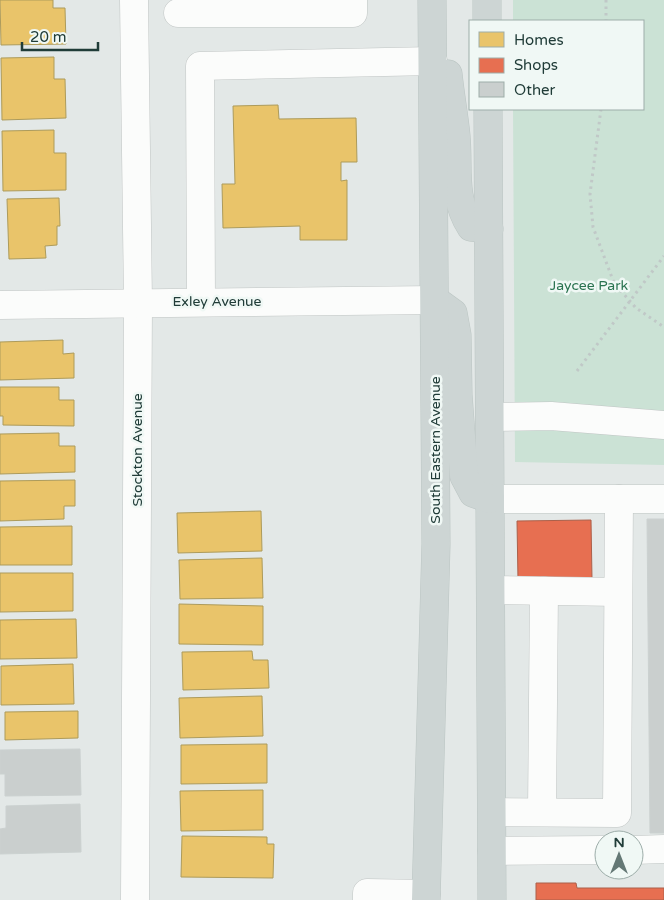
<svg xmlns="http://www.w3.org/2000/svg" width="664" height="900" font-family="'Varela Round',sans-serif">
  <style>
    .green { fill: #cbe2d5 }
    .homes { fill: #e9c46a; stroke: #ad9b5b }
    .shops { fill: #e76f51; stroke: #ab604a }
    .building { fill: #cacfce; stroke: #cbd1d0 }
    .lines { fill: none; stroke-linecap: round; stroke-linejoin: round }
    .minor-casing { stroke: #c0c5c4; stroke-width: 29 }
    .major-casing { stroke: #bbc5c3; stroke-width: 29 }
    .path { stroke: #c0c8c7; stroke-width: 3; stroke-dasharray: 2.5 4; stroke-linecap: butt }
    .minor { stroke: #fbfcfb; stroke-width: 28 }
    .major { stroke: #cdd5d4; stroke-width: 28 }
    .labels { text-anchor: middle; stroke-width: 5; stroke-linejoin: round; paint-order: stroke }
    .park-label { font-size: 14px; fill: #2a7350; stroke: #f0f8f5 }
    .street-label { font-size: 14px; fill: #203c38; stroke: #f0f8f5 }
  </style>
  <rect width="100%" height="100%" fill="#e3e8e7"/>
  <polygon class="green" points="513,0 664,0 664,465 515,462 513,109 643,109 643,21 513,21"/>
  <g class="homes">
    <polygon points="0,0 53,0 53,8 65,8 66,44 1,45"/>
    <polygon points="54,57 54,79 65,79 66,118 2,120 1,58"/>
    <polygon points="278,105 279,119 356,118 357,162 341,162 341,181 347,180 347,240 300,240 300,226 223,228 222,184 235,184 233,106"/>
    <polygon points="54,130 54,153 66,153 66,190 3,191 2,131"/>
    <polygon points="59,198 60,226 57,226 57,245 45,246 46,258 9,259 7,199"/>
    <polygon points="63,340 63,354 74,353 74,378 0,380 0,342"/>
    <polygon points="0,387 59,387 59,400 74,400 74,426 3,425 3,416 0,416"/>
    <polygon points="59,433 59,446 75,446 75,472 0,474 0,434"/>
    <polygon points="75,480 75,506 64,506 64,519 0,521 0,481"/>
    <polygon points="261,511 262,551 178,553 177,513"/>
    <polygon points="72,526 72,565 0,565 0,527"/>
    <polygon points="262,558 263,598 180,599 179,560"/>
    <polygon points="0,573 73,573 73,611 0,612"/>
    <polygon points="179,604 263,606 263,645 179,644"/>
    <polygon points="76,619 77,658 0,659 0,620"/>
    <polygon points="252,651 253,660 268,660 269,688 183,690 182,652"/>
    <polygon points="73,664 74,704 1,705 1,666"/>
    <polygon points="262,696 263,736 180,738 179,698"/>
    <polygon points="78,711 78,738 5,740 5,712"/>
    <polygon points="267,744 267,783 181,784 181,745"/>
    <polygon points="263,790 263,830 181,831 180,791"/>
    <polygon points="182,836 267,837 267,844 274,844 273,878 181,877"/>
  </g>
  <g class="shops">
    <polygon points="591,520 592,579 518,580 517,521"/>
    <polygon points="536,883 576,883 577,888 664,888 664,900 536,900"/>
  </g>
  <g class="building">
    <polygon points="647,519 664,519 664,833 650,833"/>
    <polygon points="80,749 81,795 5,796 5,774 0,774 0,750"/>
    <polygon points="80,804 81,852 0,854 0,829 6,828 6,806"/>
  </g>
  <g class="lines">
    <defs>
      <g id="minor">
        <polyline points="134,0 138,302 135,900"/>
        <polyline points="178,13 353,13 353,0"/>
        <polyline points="201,301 200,66 433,61"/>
        <polyline points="0,305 435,300"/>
        <polyline points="490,417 551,416 664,425"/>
        <polyline points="490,499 664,499"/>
        <polyline points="491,590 618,592"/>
        <polyline points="492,812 617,813 619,499"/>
        <polyline points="542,812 544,591"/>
        <polyline points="634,850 664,849"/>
        <polyline points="492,851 604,850"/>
        <polyline points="367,900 367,893 426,894"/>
      </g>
      <g id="major">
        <polyline points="487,0 487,21"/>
        <path d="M448,74C450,94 454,115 456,136C459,168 452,198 471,227L489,229"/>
        <polyline points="488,109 492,900"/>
        <polyline points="435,300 453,313 457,335 458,395 464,476 473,493 490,499"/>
        <polyline points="426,900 436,544 432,0"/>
      </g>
    </defs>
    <use href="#minor" class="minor-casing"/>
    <use href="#major" class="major-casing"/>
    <g class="path">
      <polyline points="606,0 606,21"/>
      <polyline points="601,109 590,194 593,227 614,283 636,308 664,327"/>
      <polyline points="577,371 664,256"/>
    </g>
    <use href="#minor" class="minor"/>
    <use href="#major" class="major"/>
  </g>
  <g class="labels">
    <g class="park-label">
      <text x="589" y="290">Jaycee Park</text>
    </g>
    <g class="street-label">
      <text x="217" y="306">Exley Avenue</text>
      <text transform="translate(137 450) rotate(-90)" y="5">Stockton Avenue</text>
      <text transform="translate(435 450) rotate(-90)" y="5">South Eastern Avenue</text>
    </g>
  </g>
  <rect x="469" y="20" width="175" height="90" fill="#f0f8f5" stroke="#9dada9"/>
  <rect x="479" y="32" width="25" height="15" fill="#e9c46a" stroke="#9dada9"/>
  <text x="514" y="45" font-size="15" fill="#203c38">Homes</text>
  <rect x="479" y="58" width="25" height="15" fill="#e76f51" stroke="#9dada9"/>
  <text x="514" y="70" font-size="15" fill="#203c38">Shops</text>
  <rect x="479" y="82" width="25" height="15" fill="#cacfce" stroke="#9dada9"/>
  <text x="514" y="95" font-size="15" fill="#203c38">Other</text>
  <g transform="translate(619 855)"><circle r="24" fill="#f0f8f5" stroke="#9dada9"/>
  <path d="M0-4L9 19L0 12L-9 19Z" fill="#647875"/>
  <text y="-8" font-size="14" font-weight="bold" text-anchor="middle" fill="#203c38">N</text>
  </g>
  <path d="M22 42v8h76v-8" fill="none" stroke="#203c38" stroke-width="2.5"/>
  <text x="30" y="42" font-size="15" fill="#203c38" stroke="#f0f8f5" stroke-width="4" paint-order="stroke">20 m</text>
</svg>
